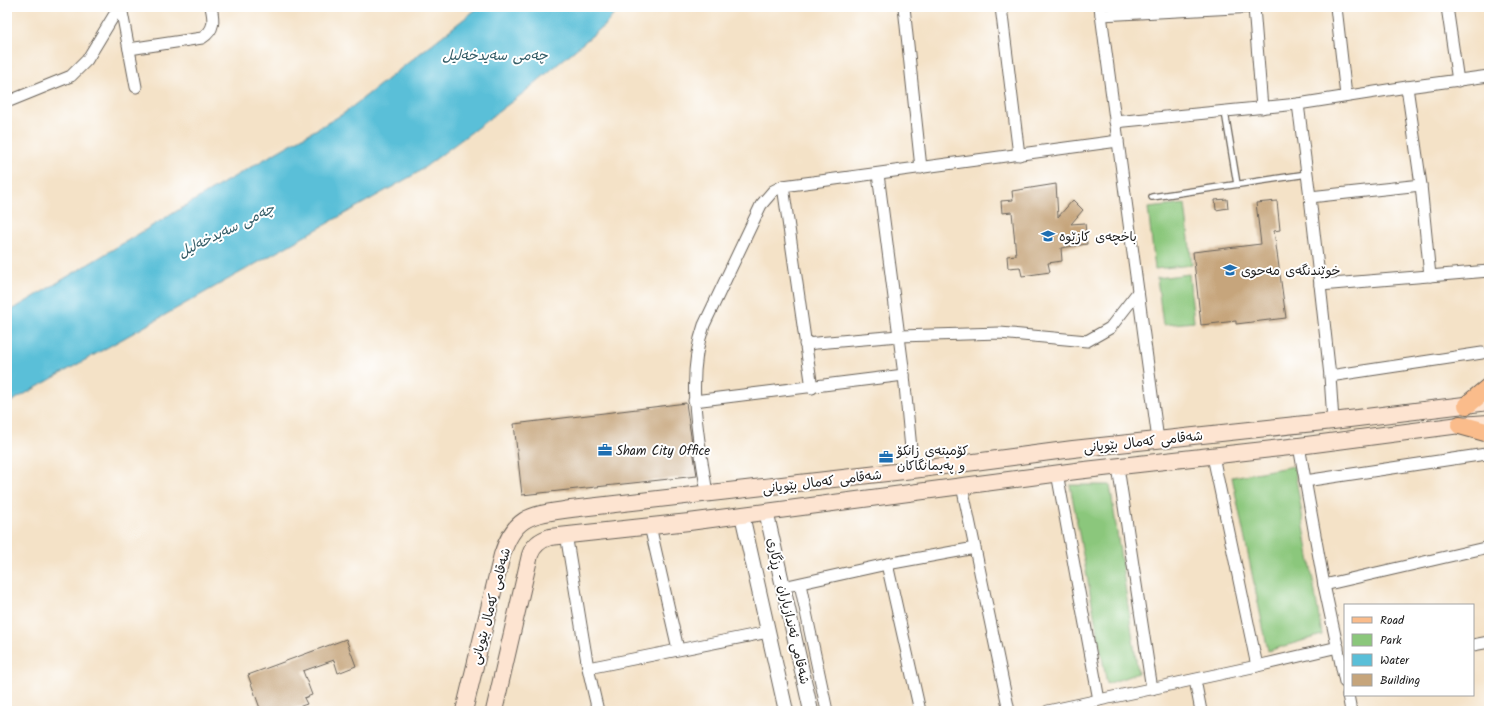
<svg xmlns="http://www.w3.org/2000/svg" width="1496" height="718" font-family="Kalam,'Playpen Sans Arabic',sans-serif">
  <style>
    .green { fill: #8bc77b; stroke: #54724c }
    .water { fill: #5abfd8; stroke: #3b6e7a }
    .building { fill: #c6a57b }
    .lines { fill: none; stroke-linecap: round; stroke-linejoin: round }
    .service-casing { stroke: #686158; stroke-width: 8 }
    .minor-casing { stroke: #686158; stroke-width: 13 }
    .tertiary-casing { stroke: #686158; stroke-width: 16 }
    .secondary-casing { stroke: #686158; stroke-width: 18 }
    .primary-casing { stroke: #686158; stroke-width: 20 }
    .service { stroke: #fff; stroke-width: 5.5 }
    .minor { stroke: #fff; stroke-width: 11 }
    .tertiary { stroke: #fff; stroke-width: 14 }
    .secondary { stroke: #fde4d1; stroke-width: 16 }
    .primary { stroke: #fabc8b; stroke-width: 18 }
    .labels { text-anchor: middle; stroke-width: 4; stroke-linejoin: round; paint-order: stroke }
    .poi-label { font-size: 13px; fill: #1c1c1c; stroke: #fff; text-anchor: start }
    .street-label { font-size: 13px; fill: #1c1c1c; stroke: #fff }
    .water-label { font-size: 14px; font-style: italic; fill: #355d67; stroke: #fff }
  </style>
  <rect width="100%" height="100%" fill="#fff"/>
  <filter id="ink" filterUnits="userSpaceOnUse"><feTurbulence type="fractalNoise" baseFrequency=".025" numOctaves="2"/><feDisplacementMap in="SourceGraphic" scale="8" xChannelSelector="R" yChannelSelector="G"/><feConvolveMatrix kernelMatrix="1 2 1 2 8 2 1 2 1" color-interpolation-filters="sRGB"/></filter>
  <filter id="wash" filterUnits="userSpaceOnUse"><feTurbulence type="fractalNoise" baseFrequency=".012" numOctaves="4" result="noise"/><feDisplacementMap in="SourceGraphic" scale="16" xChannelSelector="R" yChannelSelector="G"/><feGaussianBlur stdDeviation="0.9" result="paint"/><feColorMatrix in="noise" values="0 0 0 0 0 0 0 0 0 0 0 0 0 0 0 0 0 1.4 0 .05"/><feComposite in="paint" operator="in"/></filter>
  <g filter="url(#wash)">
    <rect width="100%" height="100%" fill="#f4e2c7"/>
    <g class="green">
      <polygon points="1185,204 1192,265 1155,269 1148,208"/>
      <polygon points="1189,274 1194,322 1163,325 1157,278"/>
      <polygon points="1294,466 1322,635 1268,651 1232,477"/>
      <polygon points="1070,485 1110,485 1138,673 1107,684"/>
    </g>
    <polygon class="water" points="479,7 620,7 606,24 522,94 417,173 7,404 7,313 225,182 343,114"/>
    <g id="blocks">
      <g class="building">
        <polygon points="1056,184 1058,217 1073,200 1083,210 1071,224 1085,223 1087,244 1061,248 1062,261 1048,263 1050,272 1022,276 1020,267 1008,268 1007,256 1016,255 1012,212 1002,213 1001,201 1013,200 1012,191"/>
        <polygon points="1227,199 1228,208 1216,210 1215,200"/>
        <polygon points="1277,201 1280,230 1274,231 1286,318 1236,324 1236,321 1201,325 1193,252 1261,244 1256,203"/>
        <polygon points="686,403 697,476 522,495 514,424"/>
        <polygon points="346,639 356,666 338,673 334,660 303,671 312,695 304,698 307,704 287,711 261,711 248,675"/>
      </g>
    </g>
  </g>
  <g filter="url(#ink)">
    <use href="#blocks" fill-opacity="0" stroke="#686158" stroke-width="1"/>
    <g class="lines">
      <defs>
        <g id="service">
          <polyline points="1225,112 1237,184"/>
          <polyline points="1152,197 1307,174"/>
        </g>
        <g id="minor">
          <polyline points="121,7 136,87"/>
          <polyline points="904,7 921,168"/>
          <polyline points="1001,7 1019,155"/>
          <polyline points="1100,7 1158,440"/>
          <polyline points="1254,7 1262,108"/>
          <polyline points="1336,7 1346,96"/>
          <polyline points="1447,7 1458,81"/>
          <polyline points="1101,15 1254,7"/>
          <path d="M129,49L202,38C215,30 214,20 211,7"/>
          <polyline points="1407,87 1421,185 1430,276"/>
          <polyline points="7,102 71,76 87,60 119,7"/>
          <polyline points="1298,104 1310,197 1320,285 1330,376 1333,421"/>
          <polyline points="1115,122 1298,104 1407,87 1489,76"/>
          <polyline points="878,174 904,375 913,470"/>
          <polyline points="783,186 812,388"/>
          <polyline points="1310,197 1421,185"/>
          <polyline points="1320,285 1489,271"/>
          <polyline points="805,344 899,336 1000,333 1087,341 1110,328 1138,292"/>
          <polyline points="1330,376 1482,353"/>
          <polyline points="694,401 904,375"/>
          <polyline points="1299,446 1324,585 1345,682"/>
          <polyline points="1213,456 1257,666"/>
          <polyline points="1118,467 1152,689"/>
          <polyline points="1057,473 1099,700"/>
          <polyline points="1305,481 1486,454"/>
          <polyline points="962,486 1009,711"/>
          <path d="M707,494C699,439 685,379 704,325L761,205L773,191L783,186L1118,141"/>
          <polyline points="650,526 678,649"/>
          <polyline points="566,534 588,668 598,711"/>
          <polyline points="887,564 920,711"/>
          <polyline points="800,584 827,711"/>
          <polyline points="1324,585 1489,547"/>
          <polyline points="783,587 887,564 975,548"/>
          <polyline points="1473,645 1489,642"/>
          <polyline points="588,668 768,632"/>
          <polyline points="1195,680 1201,711"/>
          <polyline points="1348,695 1351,711"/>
          <polyline points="1048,711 1257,666 1338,647"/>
        </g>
        <g id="tertiary">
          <polyline points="766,511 811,711"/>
          <polyline points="742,515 786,711"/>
        </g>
        <g id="secondary">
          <path d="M464,711L502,555C515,514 533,515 571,509L913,470L1073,449L1333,421L1489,402"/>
          <path d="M494,711L530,555C533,546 540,540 550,537L689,522L1076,471L1299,446L1460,425L1489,423"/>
        </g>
        <g id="primary">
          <polyline points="1467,405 1489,387"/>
          <polyline points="1460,425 1489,433"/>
        </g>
      </defs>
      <use href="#service" class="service-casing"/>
      <use href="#minor" class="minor-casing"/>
      <use href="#tertiary" class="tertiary-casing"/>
      <use href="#secondary" class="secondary-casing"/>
      <use href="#primary" class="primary-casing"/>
      <use href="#service" class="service"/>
      <use href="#minor" class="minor"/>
      <use href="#tertiary" class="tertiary"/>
      <use href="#secondary" class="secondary"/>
      <use href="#primary" class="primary"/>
    </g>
  </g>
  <defs>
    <symbol id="school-bare" viewBox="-9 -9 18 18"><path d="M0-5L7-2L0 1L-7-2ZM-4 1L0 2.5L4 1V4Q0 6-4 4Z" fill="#1f6fb2" stroke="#fff" stroke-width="2.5" paint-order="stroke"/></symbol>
    <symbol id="office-bare" viewBox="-9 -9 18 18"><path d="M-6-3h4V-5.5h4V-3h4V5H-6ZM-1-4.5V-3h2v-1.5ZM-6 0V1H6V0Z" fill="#1f6fb2" stroke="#fff" stroke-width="2.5" paint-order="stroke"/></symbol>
  </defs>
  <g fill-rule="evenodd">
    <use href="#school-bare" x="1038" y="226" width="20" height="20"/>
    <use href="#school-bare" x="1220" y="260" width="20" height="20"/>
    <use href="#office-bare" x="595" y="440" width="20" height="20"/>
    <use href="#office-bare" x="876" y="447" width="20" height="20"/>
  </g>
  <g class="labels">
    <g class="poi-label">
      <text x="1059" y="241">باخچەی کازێوە</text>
      <text x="1241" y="275">خوێندنگەی مەحوی</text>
      <text x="616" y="455">Sham City Office</text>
      <text x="897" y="455">کۆمیتەی زانکۆ<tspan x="897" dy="15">و پەیمانگاکان</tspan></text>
    </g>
    <g class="street-label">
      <text transform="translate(1143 441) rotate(-6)" y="5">شەقامی کەمال بێویانی</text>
      <text transform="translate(822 481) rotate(-7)" y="5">شەقامی کەمال بێویانی</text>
      <text transform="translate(490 606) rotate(-75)" y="5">شەقامی کەمال بێویانی</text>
      <text transform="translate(789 611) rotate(77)" y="5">شەقامی ئەندازیاران - ڕزگاری</text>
    </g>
    <g class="water-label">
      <text x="495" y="60">چەمی سەیدخەلیل</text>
      <text transform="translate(226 230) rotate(-26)" y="5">چەمی سەیدخەلیل</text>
    </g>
  </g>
  <rect width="1496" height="718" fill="none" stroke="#fff" stroke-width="24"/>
  <rect x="1344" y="604" width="130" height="92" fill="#ffffff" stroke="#a4a4a4"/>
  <rect x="1352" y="617" width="20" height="6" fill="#fabc8b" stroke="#a4a4a4"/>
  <text x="1380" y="624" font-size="12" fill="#1c1c1c">Road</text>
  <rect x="1352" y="634" width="20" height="12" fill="#8bc77b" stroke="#a4a4a4"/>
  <text x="1380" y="644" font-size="12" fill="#1c1c1c">Park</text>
  <rect x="1352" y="654" width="20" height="12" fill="#5abfd8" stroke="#a4a4a4"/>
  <text x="1380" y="664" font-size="12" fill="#1c1c1c">Water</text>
  <rect x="1352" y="674" width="20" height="12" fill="#c6a57b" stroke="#a4a4a4"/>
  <text x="1380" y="684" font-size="12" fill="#1c1c1c">Building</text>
</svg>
